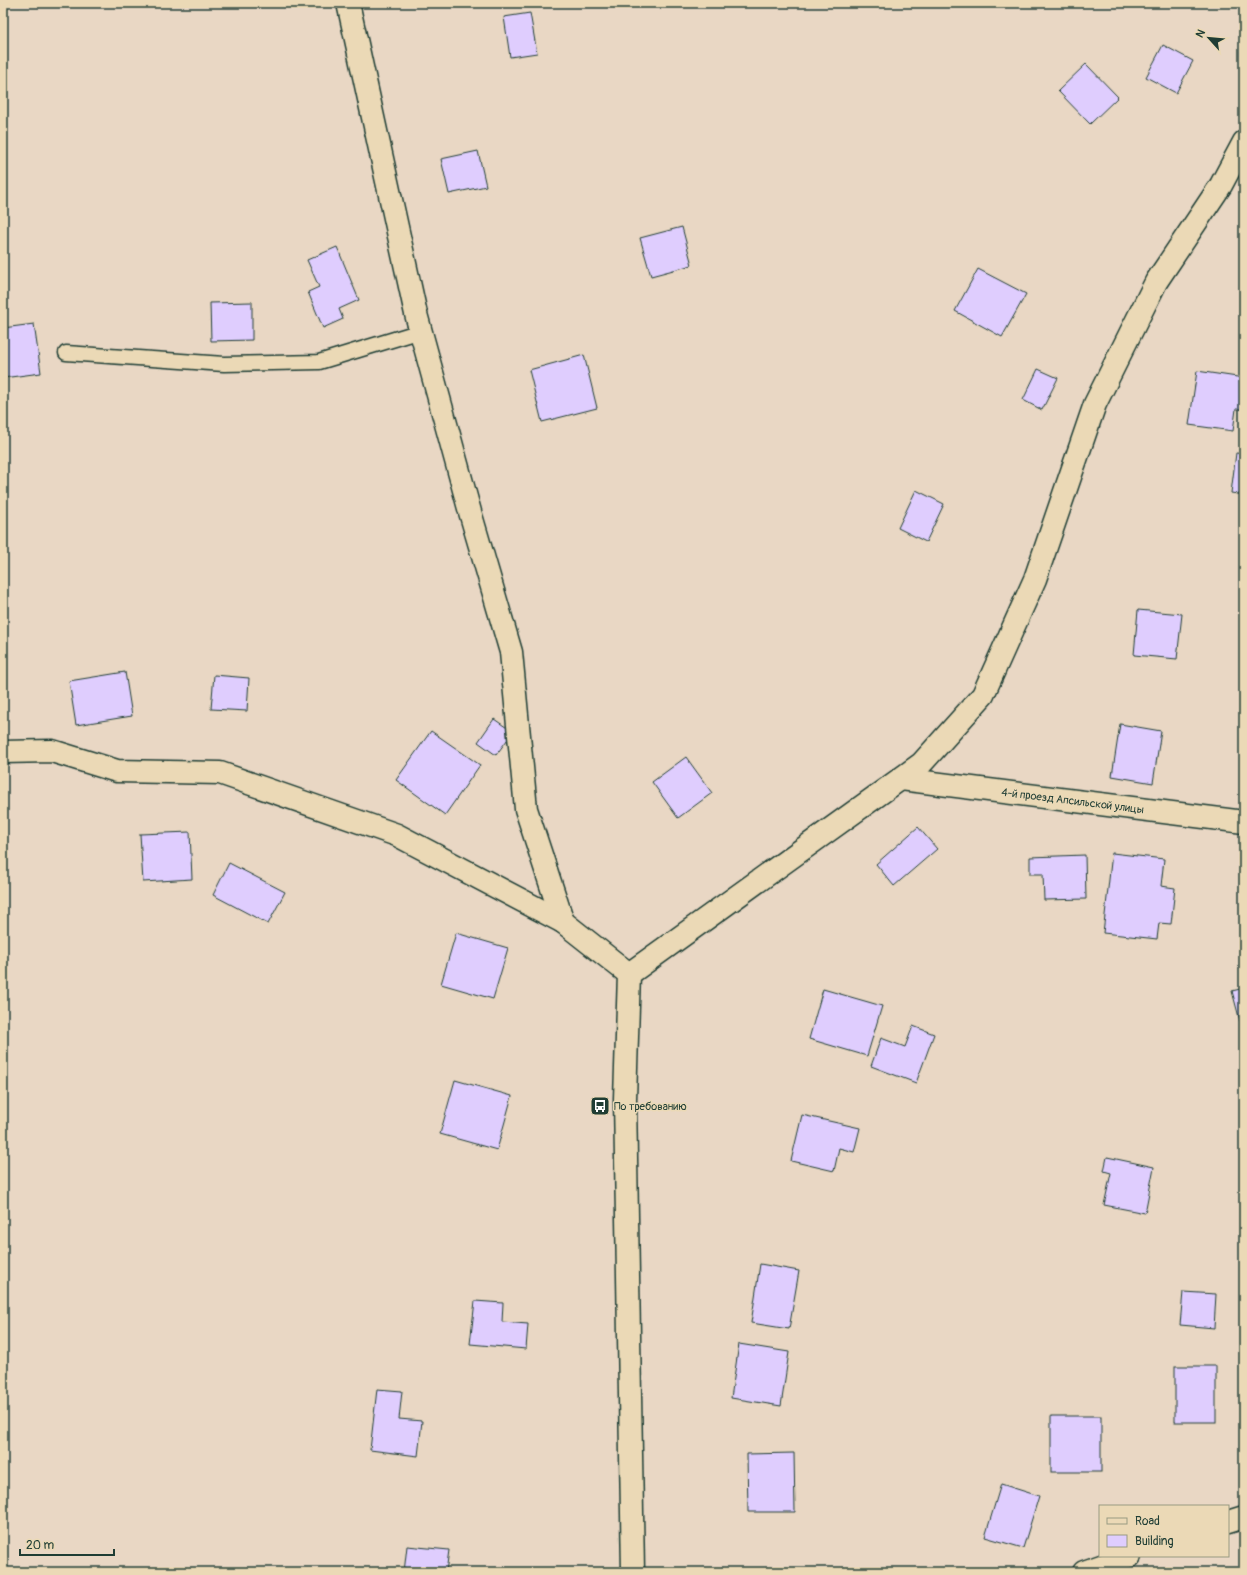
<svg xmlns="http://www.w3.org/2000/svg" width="1247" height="1575" font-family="Pangolin,sans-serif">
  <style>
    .building { fill: #dfcdfe; stroke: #1f3d34 }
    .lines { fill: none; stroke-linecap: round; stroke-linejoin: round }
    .lane-casing { stroke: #1f3d34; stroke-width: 17 }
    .street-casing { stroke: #1f3d34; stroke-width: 25 }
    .lane { stroke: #ebd9b6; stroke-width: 14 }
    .street { stroke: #ebd9b6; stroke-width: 22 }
    .labels { text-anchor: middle; stroke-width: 3; stroke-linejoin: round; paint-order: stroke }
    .street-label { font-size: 11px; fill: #1f3d34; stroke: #ebd9b6 }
    .poi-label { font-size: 11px; fill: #1f3d34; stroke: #ebd9b6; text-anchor: start }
  </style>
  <rect width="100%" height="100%" fill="#e9d7c4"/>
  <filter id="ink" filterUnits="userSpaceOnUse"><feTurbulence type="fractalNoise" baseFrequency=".025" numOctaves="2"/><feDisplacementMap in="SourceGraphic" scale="8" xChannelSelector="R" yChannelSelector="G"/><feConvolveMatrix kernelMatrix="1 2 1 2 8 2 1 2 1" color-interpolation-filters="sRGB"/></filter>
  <g filter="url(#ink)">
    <g class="building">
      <polygon points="530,13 537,53 510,57 504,17"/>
      <polygon points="1163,45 1193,61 1176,93 1146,77"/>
      <polygon points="1086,64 1118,97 1090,124 1058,91"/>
      <polygon points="478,151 486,186 449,194 441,159"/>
      <polygon points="682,227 692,265 651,276 640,238"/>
      <polygon points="337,247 359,300 339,309 343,319 323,328 308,292 319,287 307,260"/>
      <polygon points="978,269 1026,294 1002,337 955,311"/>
      <polygon points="252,302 252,340 211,341 210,303"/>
      <polygon points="34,324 41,373 3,378 3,328"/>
      <polygon points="584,355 597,408 542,422 529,370"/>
      <polygon points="1038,369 1058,378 1042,410 1023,400"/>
      <polygon points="1197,371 1244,378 1244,409 1236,409 1233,431 1189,425"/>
      <polygon points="1236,453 1244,454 1244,495 1231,493"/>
      <polygon points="916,490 944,504 926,542 898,528"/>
      <polygon points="1138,610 1182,614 1177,659 1134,655"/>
      <polygon points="125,672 132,716 76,725 69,681"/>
      <polygon points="214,675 249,678 247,711 211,709"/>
      <polygon points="494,719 513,732 496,755 478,742"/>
      <polygon points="1120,724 1161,731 1153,783 1112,776"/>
      <polygon points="431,731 480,765 445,815 396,780"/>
      <polygon points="686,757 712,793 678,818 652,782"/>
      <polygon points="918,827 937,849 894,886 876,864"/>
      <polygon points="190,832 192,879 143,882 140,834"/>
      <polygon points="1112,853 1164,859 1161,886 1175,888 1171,924 1159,923 1157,939 1103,933"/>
      <polygon points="1085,855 1086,899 1044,900 1043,874 1030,874 1030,857"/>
      <polygon points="229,863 285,892 268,924 213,895"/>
      <polygon points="456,933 508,948 493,999 441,984"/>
      <polygon points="1244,988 1244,1020 1240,1021 1232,991"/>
      <polygon points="823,989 882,1006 867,1056 809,1039"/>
      <polygon points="913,1026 934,1034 916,1083 871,1066 881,1038 905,1047"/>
      <polygon points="455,1080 512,1096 497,1150 440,1134"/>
      <polygon points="802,1115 860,1128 854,1152 839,1148 834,1171 791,1161"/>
      <polygon points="1107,1157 1154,1167 1145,1213 1104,1205 1111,1173 1104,1171"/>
      <polygon points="760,1264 799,1271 789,1329 751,1323"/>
      <polygon points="1183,1292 1216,1294 1214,1328 1180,1325"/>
      <polygon points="475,1301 503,1303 502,1322 528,1324 526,1349 470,1344"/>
      <polygon points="739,1344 789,1352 781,1406 731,1398"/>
      <rect x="1175" y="1366" width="41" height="56"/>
      <polygon points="377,1389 402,1391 399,1419 422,1421 418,1456 370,1450"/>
      <rect x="1051" y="1416" width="50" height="56"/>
      <polygon points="794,1453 795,1512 748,1512 747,1454"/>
      <polygon points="1001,1484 1039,1496 1023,1548 985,1537"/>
      <polygon points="407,1546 449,1550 446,1572 404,1572"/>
    </g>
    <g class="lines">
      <defs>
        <polyline id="lane" points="66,353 224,364 319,362 421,331"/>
        <g id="street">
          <polyline points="348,3 416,314 470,512 511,652 526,809 563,922"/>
          <polyline points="3,752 52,751 117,771 220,773 397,835 563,922 629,974"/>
          <path id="s1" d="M901,779L1244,822"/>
          <polyline points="629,974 921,764 983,695 1035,579 1095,404 1156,282 1221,185 1244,142"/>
          <polyline points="629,974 625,1099 633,1572"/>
          <polyline points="1228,1522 1244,1517"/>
          <polyline points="1084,1572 1130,1556"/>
        </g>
      </defs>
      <use href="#lane" class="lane-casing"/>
      <use href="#street" class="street-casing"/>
      <use href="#lane" class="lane"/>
      <use href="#street" class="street"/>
    </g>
  </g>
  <defs>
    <symbol id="bus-square" viewBox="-11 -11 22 22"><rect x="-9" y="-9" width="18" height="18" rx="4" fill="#1f3d34" stroke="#ebd9b6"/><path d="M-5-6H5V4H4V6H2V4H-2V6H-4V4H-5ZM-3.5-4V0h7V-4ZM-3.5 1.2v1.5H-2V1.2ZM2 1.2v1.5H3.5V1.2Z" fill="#fff"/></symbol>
  </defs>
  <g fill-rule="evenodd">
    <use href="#bus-square" x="589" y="1095" width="22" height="22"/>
  </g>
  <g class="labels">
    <g class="street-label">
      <text dy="4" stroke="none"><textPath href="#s1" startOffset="173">4-й проезд Апсильской улицы</textPath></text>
    </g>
    <g class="poi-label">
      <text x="614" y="1110">По требованию</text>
    </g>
  </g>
  <rect width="1247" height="1575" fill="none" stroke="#ebd9b6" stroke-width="16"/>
  <rect x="8" y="8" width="1231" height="1559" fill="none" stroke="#1f3d34" stroke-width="1.5" filter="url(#ink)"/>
  <rect x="1099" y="1505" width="130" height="52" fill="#ebd9b6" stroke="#999b82"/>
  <rect x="1107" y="1518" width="20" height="6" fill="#ebd9b6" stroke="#999b82"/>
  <text x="1135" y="1525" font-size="12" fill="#1f3d34">Road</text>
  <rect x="1107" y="1535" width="20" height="12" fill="#dfcdfe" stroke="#999b82"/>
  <text x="1135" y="1545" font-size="12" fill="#1f3d34">Building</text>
  <g transform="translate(1209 38) rotate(297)" stroke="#ebd9b6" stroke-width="3" paint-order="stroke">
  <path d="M0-3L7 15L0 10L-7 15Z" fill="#1f3d34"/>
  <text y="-6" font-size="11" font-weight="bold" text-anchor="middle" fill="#1f3d34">N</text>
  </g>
  <path d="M20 1549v6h94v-6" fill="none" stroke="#1f3d34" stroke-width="2"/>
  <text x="26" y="1549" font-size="12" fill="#1f3d34" stroke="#ebd9b6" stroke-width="3" paint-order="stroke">20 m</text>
</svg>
